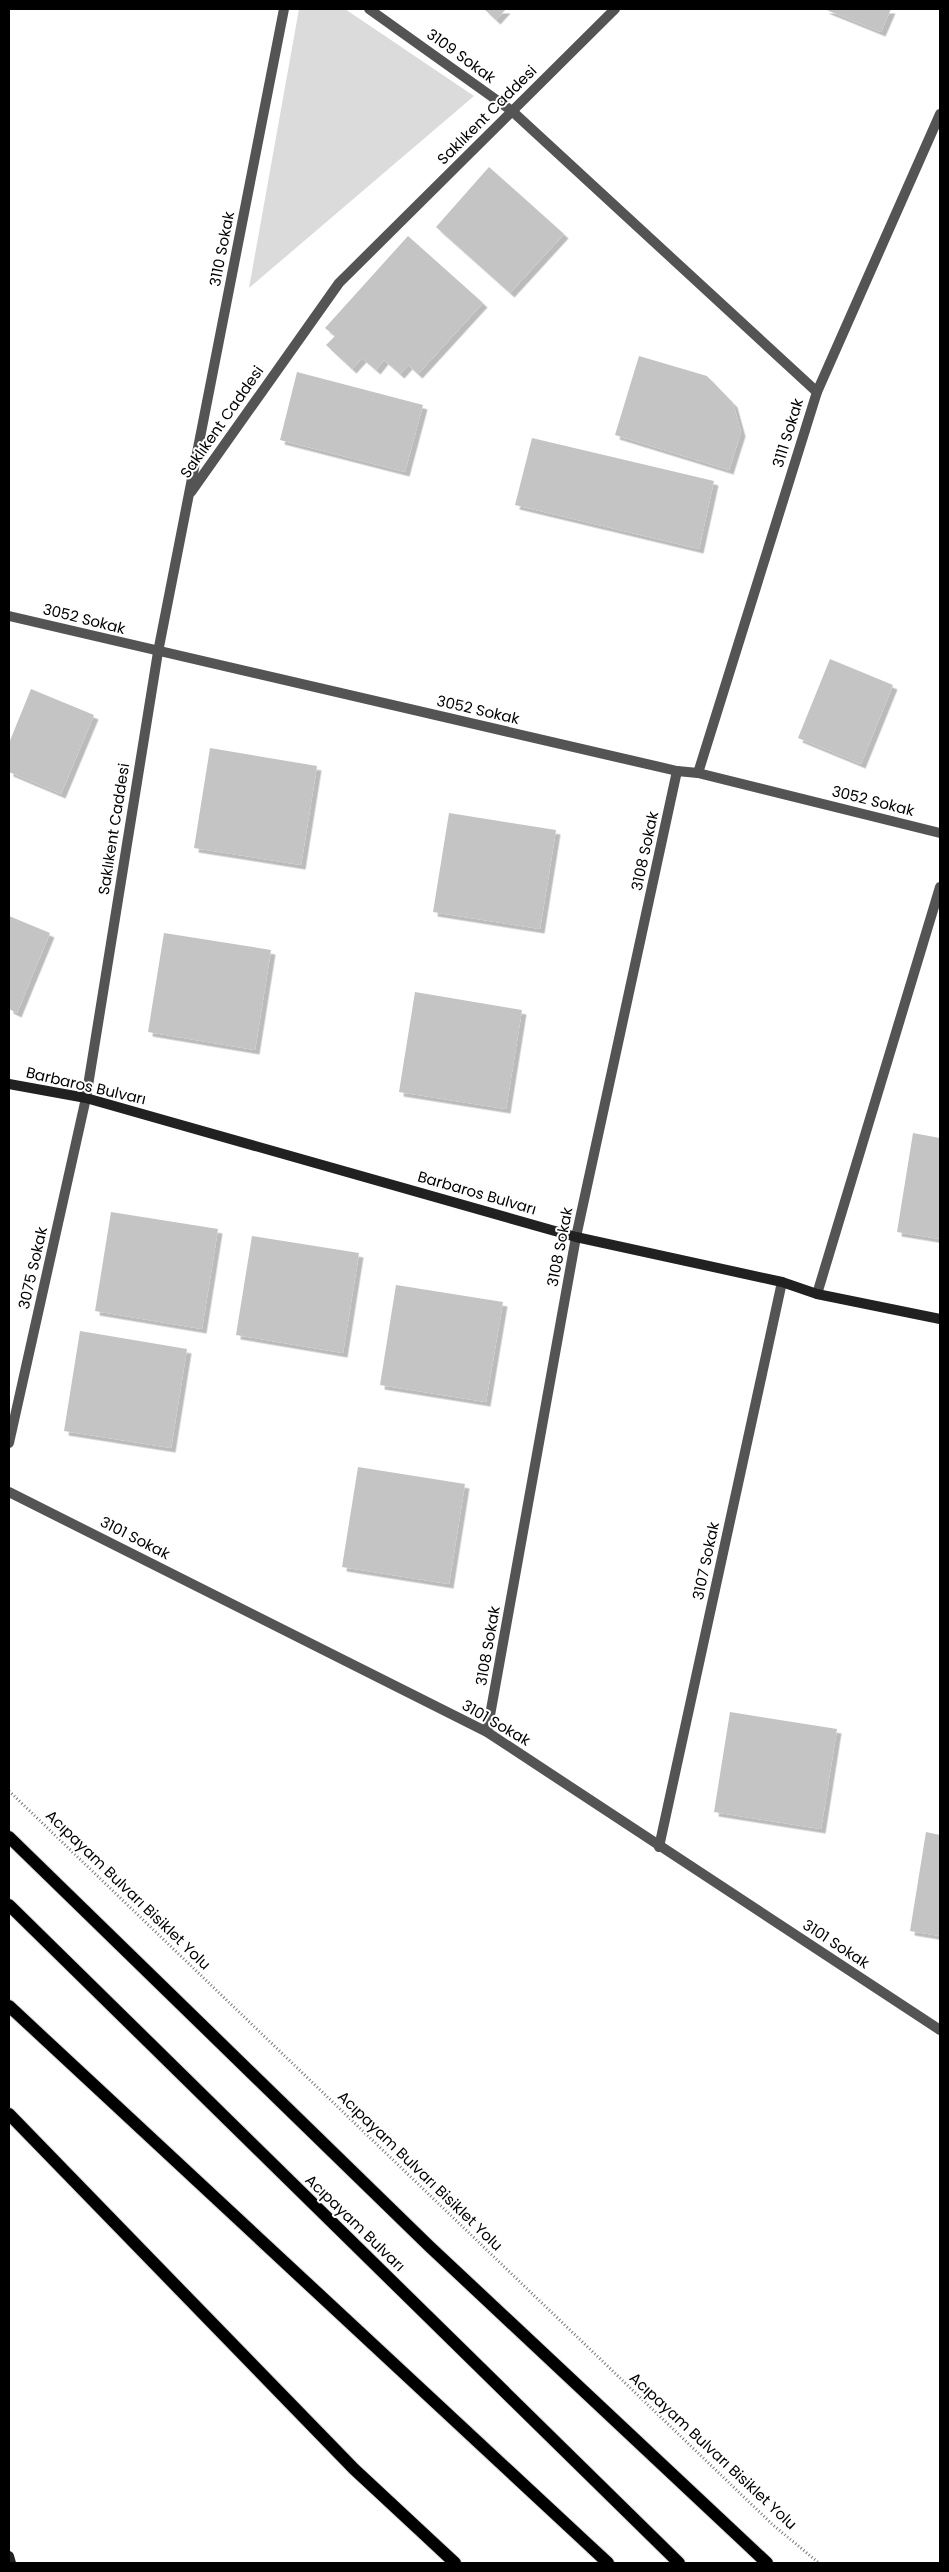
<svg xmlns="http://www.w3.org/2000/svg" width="949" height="2572" font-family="Poppins,sans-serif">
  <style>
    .green { fill: #dbdbdb }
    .building { fill: #c4c4c4; filter: url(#shadow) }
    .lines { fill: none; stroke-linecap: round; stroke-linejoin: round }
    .primary-casing { stroke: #dbdbdb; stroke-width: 14 }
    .path { stroke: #767676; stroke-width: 3; stroke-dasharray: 1 2.5; stroke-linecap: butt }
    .street { stroke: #545454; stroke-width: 10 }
    .secondary { stroke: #212121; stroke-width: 10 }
    .primary { stroke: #000; stroke-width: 12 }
    .labels { text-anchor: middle; stroke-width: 4; stroke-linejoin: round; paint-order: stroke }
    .street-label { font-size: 15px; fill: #000; stroke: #fff }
  </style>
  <defs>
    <filter id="shadow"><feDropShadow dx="4.5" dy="4.5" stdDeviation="0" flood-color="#0004"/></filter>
  </defs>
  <rect width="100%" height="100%" fill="#fff"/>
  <polygon class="green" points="299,9 345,9 474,96 249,288"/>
  <g class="building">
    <polygon points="484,9 506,9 496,20"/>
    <polygon points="824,9 891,9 881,32"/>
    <polygon points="489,167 564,234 510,293 436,227"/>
    <polygon points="408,236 483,303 418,374 408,365 400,374 384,360 376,370 362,358 352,369 326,345 335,336 325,328"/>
    <polygon points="639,356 707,376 733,403 741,432 729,470 615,435"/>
    <polygon points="297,372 423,405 405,472 280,440"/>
    <polygon points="532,438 714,481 699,549 515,505"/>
    <polygon points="830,659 893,685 861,764 798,738"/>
    <polygon points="31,689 94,715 61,794 9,772 9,743"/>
    <polygon points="210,748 317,766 301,865 194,848"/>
    <polygon points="449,813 556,830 540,929 433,912"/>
    <polygon points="9,916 50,933 17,1013 9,1009"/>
    <polygon points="164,933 271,950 255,1050 148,1032"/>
    <polygon points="415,992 522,1010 506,1109 399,1092"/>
    <polygon points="913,1133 940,1138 940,1239 897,1232"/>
    <polygon points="111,1212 218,1229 202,1329 95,1311"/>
    <polygon points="252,1236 359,1253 343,1353 236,1335"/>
    <polygon points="396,1285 503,1302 486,1402 380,1385"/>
    <polygon points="80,1331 187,1349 171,1448 64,1431"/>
    <polygon points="358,1467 465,1484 449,1584 342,1567"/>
    <polygon points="730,1712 837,1729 821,1829 714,1812"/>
    <polygon points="926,1832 940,1835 940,1936 910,1931"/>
  </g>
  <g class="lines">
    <defs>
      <g id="primary">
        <polyline points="9,1837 429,2246 767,2563"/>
        <polyline points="9,1905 679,2563"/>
        <polyline points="9,2006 608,2563"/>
        <polyline points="9,2114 354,2469 455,2563"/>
      </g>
    </defs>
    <use href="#primary" class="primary-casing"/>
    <polyline class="path" points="9,1791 773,2525 819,2563"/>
    <g class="street">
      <polyline points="369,9 512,111 817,392"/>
      <polyline points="191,492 339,283 615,9"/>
      <polyline points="9,616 677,771 698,773 940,833"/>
      <polyline points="698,773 817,392 940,114"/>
      <polyline points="817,1294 940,887"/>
      <polyline points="9,1443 86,1098 158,652 284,9"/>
      <polyline points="9,1492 487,1732 940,2030"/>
      <polyline points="487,1732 576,1237 677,771"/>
      <polyline points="659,1847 782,1282"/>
    </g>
    <g class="secondary">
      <polyline points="9,1084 86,1098 576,1237 782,1282 817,1294 940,1319"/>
      <polyline points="9,2556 11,2563"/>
    </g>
    <use href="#primary" class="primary"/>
  </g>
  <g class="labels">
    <g class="street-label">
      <text transform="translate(461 56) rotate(36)" y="5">3109 Sokak</text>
      <text transform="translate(487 115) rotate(-45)" y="5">Saklıkent Caddesi</text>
      <text transform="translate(222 249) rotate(-79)" y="5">3110 Sokak</text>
      <text transform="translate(222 422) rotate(-55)" y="5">Saklıkent Caddesi</text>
      <text transform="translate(788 433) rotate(-73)" y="5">3111 Sokak</text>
      <text transform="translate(84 619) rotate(14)" y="5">3052 Sokak</text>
      <text transform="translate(478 710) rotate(13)" y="5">3052 Sokak</text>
      <text transform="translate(873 801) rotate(14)" y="5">3052 Sokak</text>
      <text transform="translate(114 829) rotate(-81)" y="5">Saklıkent Caddesi</text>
      <text transform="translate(645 851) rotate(-78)" y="5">3108 Sokak</text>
      <text transform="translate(86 1086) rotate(13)" y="5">Barbaros Bulvarı</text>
      <text transform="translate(477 1193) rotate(16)" y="5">Barbaros Bulvarı</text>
      <text transform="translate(560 1247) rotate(-79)" y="5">3108 Sokak</text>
      <text transform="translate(33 1268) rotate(-77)" y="5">3075 Sokak</text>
      <text transform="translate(135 1538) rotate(27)" y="5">3101 Sokak</text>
      <text transform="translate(706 1561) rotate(-78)" y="5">3107 Sokak</text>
      <text transform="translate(488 1646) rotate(-80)" y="5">3108 Sokak</text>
      <text transform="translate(496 1723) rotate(30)" y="5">3101 Sokak</text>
      <text transform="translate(128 1890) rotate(44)" y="5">Acıpayam Bulvarı Bisiklet Yolu</text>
      <text transform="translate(836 1944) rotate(33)" y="5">3101 Sokak</text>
      <text transform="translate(420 2171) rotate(44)" y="5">Acıpayam Bulvarı Bisiklet Yolu</text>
      <text transform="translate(355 2223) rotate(44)" y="5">Acıpayam Bulvarı</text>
      <text transform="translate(713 2451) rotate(43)" y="5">Acıpayam Bulvarı Bisiklet Yolu</text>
    </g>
  </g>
  <rect width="949" height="2572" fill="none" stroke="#000000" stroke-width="20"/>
</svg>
